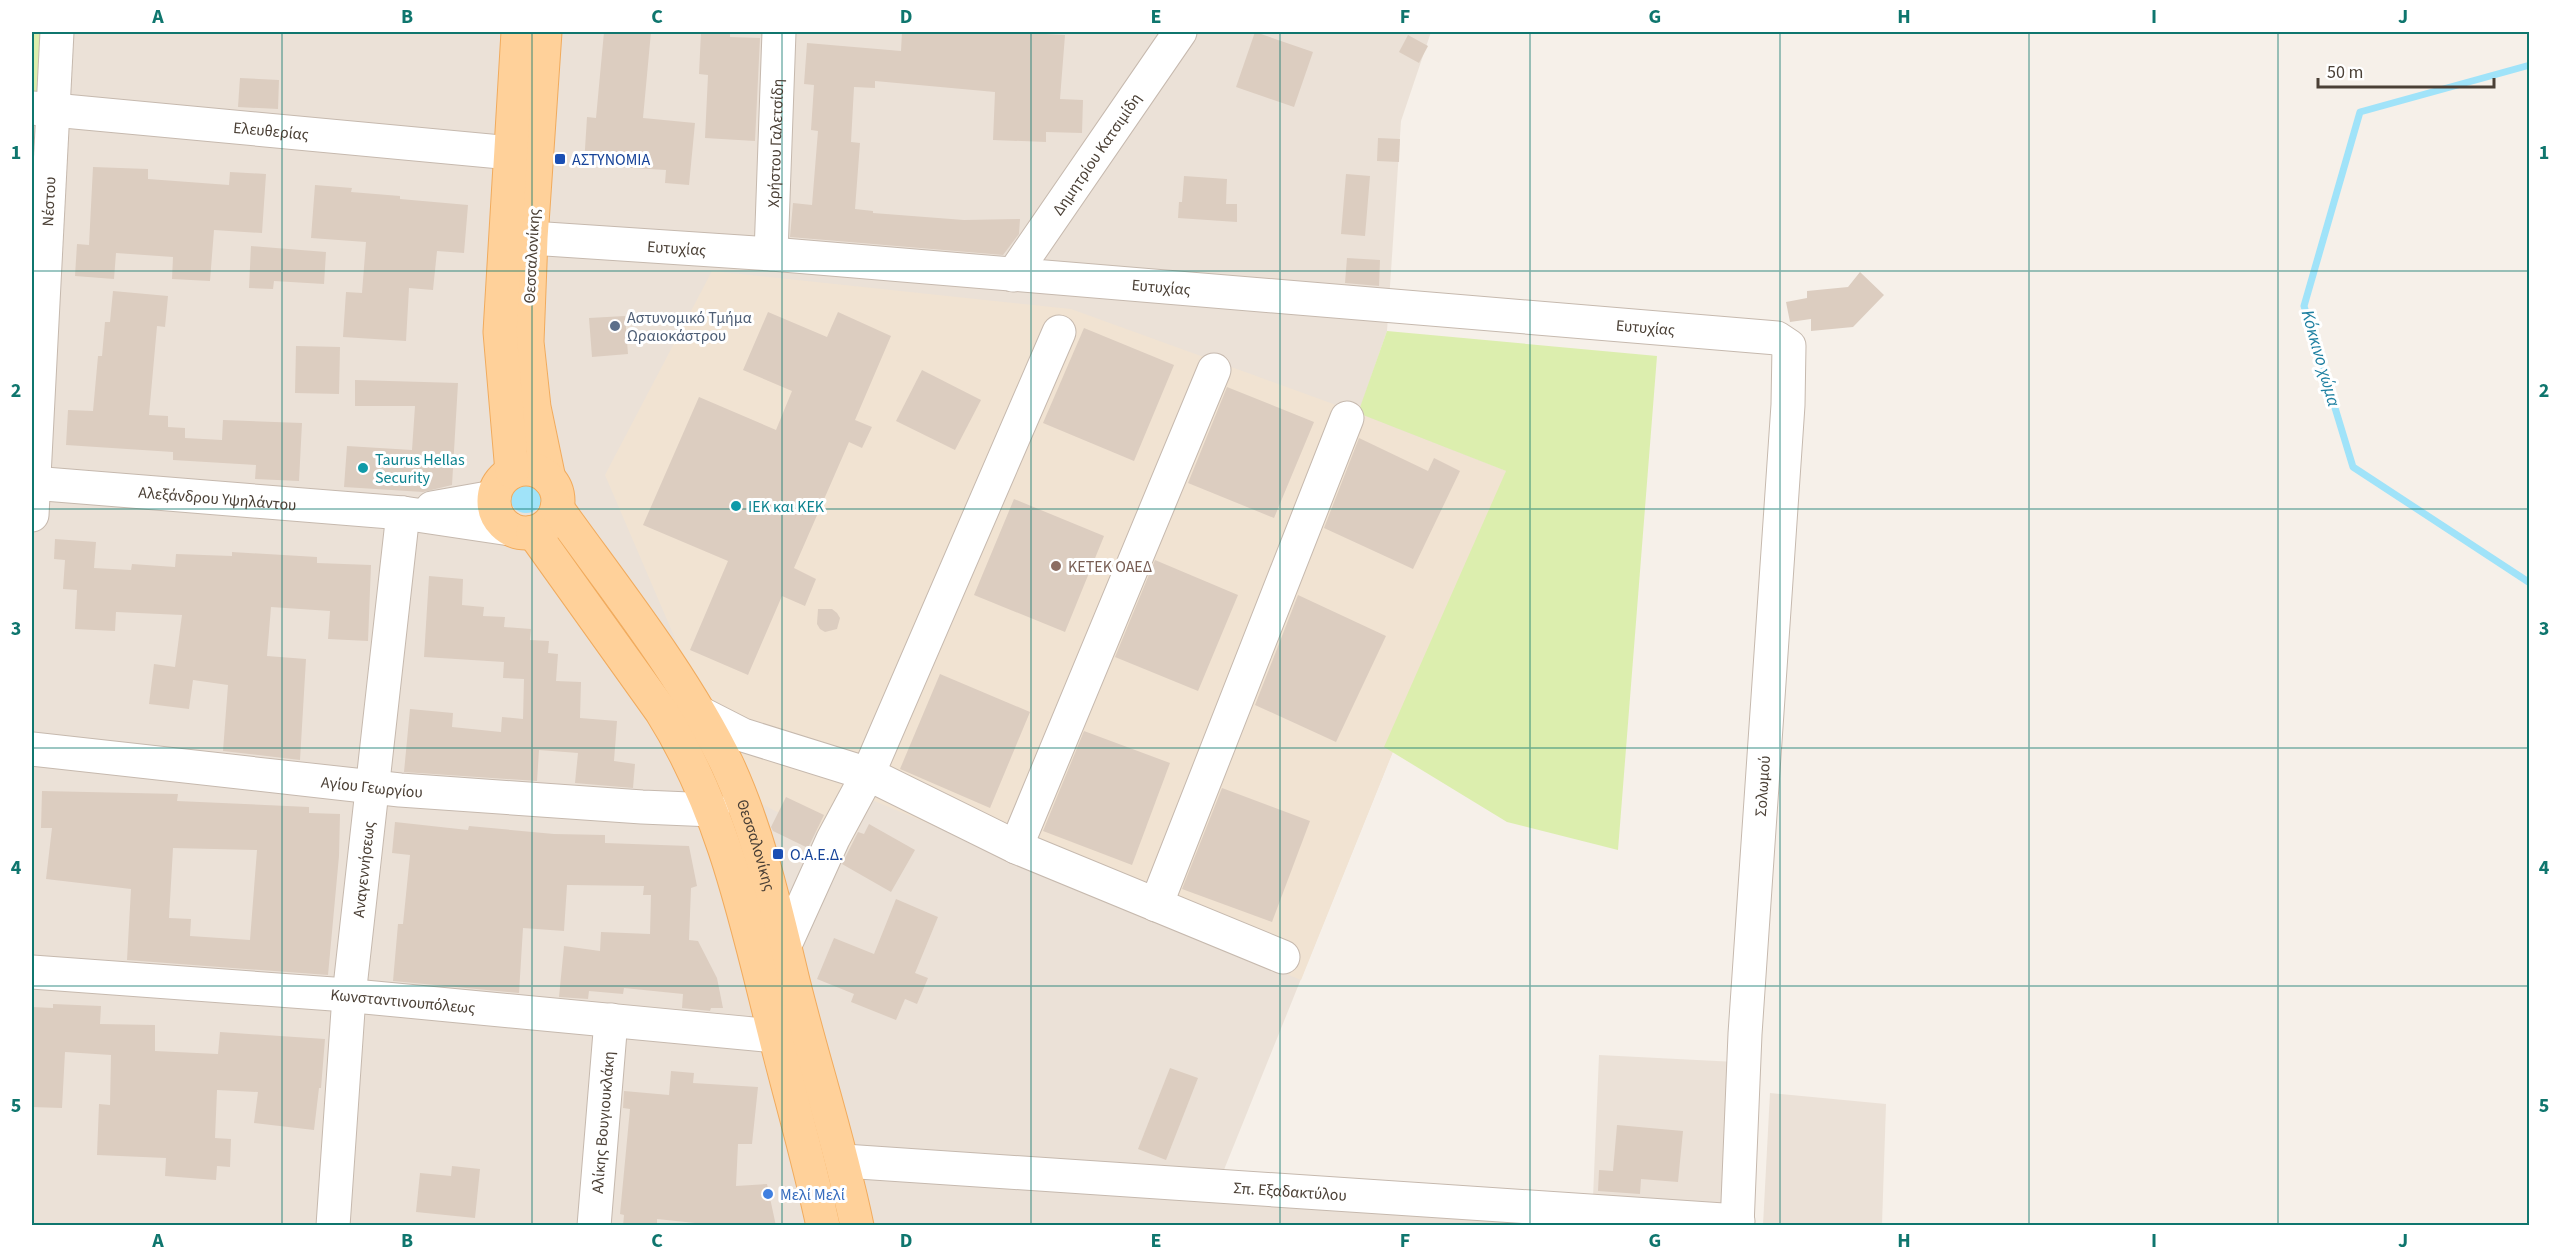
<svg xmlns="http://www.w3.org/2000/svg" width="2561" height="1257" font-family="'Source Sans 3',sans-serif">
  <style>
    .residential { fill: #ebe1d7 }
    .education { fill: #f1e3d2 }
    .green { fill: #dceeae }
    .water { fill: #a0e3f9 }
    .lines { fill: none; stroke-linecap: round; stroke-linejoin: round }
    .stream { stroke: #a0e3f9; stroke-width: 7 }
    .building { fill: #dccdc0; fill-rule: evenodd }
    .minor-casing { stroke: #c6b9ae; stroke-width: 35 }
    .major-casing { stroke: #f1ab5d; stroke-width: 35 }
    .minor { stroke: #fff; stroke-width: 33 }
    .major { stroke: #ffd19a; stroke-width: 33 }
    .grid { fill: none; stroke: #0f766e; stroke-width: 1.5; stroke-opacity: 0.55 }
    .transit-dot { fill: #1a4fb4; stroke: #fff; stroke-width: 2 }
    .service-dot { fill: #5c6f8a; stroke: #fff; stroke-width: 2 }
    .culture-dot { fill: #0f9aa8; stroke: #fff; stroke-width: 2 }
    .education-dot { fill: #8d6e63; stroke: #fff; stroke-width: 2 }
    .shop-dot { fill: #3f7fe0; stroke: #fff; stroke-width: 2 }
    .labels { text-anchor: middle; stroke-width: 6; stroke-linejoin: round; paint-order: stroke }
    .street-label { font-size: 16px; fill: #4b4036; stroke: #fff }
    .transit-label { font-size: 16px; fill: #164399; stroke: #fff; text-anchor: start }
    .service-label { font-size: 16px; fill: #4e5e75; stroke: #fff; text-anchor: start }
    .culture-label { font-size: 16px; fill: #0d838f; stroke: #fff; text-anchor: start }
    .education-label { font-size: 16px; fill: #785e54; stroke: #fff; text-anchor: start }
    .shop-label { font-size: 16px; fill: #366cbe; stroke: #fff; text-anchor: start }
    .water-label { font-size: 18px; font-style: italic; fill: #1f80a1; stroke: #fff }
    .neatline { fill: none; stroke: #0f766e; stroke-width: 2 }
    .grid-label { font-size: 20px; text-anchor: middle; font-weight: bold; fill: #0f766e }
  </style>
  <rect width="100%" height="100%" fill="#f6f0e9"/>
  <g class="residential">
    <polygon points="32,32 1431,32 1401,121 1387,331 1359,412 1506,471 1213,1197 1592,1222 1599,1055 1736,1062 1725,1225 32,1225"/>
    <polygon points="1770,1093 1886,1104 1882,1225 1763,1225"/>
  </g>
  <polygon class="education" points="712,271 1071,309 1358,413 1506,471 1301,980 872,800 849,849 760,803 683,657 605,475"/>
  <g class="green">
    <polygon points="32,32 43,32 39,98 32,97"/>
    <polygon points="1387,331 1657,356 1618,850 1507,822 1384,747 1506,471 1358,413"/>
  </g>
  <circle class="water" cx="526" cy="496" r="17"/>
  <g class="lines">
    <polyline class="stream" points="2530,65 2360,112 2304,306 2353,467 2530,583"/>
  </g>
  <g class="building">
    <polygon points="604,32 651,32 643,118 695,123 689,185 665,183 666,170 584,165 587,117 596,118"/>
    <polygon points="701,32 730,32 730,37 760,38 755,141 705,138 708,75 699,74"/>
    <polygon points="902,32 1009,32 1065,35 1060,99 1083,100 1082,133 1046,132 1046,142 993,140 995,92 875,81 875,88 854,87 851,142 860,143 855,209 873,211 873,213 964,220 1020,219 1019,234 1003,255 790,237 793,203 812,205 818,131 811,130 814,85 804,84 807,43 901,51"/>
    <polygon points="1255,32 1313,52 1294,107 1236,87"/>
    <polygon points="1408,35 1428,46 1419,63 1399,52"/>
    <polygon points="240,78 279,80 278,109 238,107"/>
    <polygon points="1378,138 1400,139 1399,162 1377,161"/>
    <polygon points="93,167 148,169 148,179 229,185 230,172 266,174 262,233 214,230 210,281 172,279 173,257 116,253 114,279 75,276 77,244 89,245"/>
    <polygon points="1346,174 1370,176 1365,236 1341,234"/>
    <polygon points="1184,176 1227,179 1226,204 1237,204 1237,222 1178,218 1179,202 1182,202"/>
    <polygon points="315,185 352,188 351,192 400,196 400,199 468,205 464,253 437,251 433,290 409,288 406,341 343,337 346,292 362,293 366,242 311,238"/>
    <polygon points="251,246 326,252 324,284 274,281 273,289 249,288"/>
    <polygon points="1347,258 1380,260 1379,286 1345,283"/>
    <polygon points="1860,272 1884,295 1853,327 1811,331 1811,319 1790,322 1786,302 1807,298 1807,291 1848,287"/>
    <polygon points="113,291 168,296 165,327 157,326 149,415 168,416 168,427 185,428 185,438 222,440 223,420 302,423 299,481 255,479 256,465 173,460 173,452 66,445 68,410 93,411 98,356 102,356 105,322 110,322"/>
    <polygon points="768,312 827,337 838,312 891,336 855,420 872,427 862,448 849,442 794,568 816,579 805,606 782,596 748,675 690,650 728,561 643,525 699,397 776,430 792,391 743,370"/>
    <polygon points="625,316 628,354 592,357 589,318"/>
    <polygon points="1084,328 1174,365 1134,461 1043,423"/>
    <polygon points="296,346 340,347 339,394 295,393"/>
    <polygon points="922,370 981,400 955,450 896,421"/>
    <polygon points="355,380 458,383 452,485 423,492 344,487 347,446 412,450 415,406 355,406"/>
    <polygon points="1227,387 1314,422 1274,518 1188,483"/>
    <polygon points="1359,438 1428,471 1434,458 1460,471 1413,569 1324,528"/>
    <polygon points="1014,499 1104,536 1065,632 974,595"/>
    <polygon points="55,539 96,542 94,568 131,570 132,564 175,567 176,554 232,556 232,552 317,557 317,563 371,565 368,641 328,639 330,611 271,607 267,656 306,659 300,760 223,751 228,685 193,680 189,709 149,704 154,664 175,667 182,615 116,612 115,631 75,629 77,590 63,589 65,560 54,559"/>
    <polygon points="1155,560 1238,595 1198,691 1115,657"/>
    <polygon points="429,576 463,579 462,605 484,607 483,616 505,617 504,627 531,629 530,640 549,641 548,653 558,654 556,681 581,682 580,718 617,721 614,761 635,764 633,788 575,783 578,753 539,750 537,781 404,772 410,709 453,713 452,727 501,732 502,717 523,719 524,679 503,678 504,662 424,657"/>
    <polygon points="1298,595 1386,636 1336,742 1255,705"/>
    <polygon points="818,609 832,609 837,613 840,618 837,629 825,632 820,629 817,624"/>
    <polygon points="940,674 1030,712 990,808 900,769"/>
    <polygon points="1084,731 1170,763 1132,865 1043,831"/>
    <polygon points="1222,788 1310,821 1272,922 1182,889"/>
    <path d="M42,791L178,794L177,801L309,807V813L340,814L339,856L328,975L127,960L131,889L46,879L52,828H41ZM173,848L257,850L250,940L190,936L191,919L169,918Z"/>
    <polygon points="786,797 824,815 808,848 773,831 771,827"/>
    <polygon points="395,822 468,830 469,826 554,834 605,835 605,843 689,846 697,886 691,888 689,940 698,941 717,978 723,1008 711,1008 710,1011 682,1008 683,994 624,988 623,994 589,991 588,999 559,997 564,946 600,951 601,932 650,934 651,895 643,895 644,886 567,885 564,931 523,928 519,993 393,981 398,924 403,924 410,855 392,853"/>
    <polygon points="869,824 915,850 891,892 842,864 858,832 864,834"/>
    <polygon points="896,899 938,917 915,973 928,978 917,1004 905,999 896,1020 851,1002 854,994 817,979 834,938 874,954"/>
    <polygon points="53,1004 101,1006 100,1024 155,1025 155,1051 218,1054 220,1032 325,1039 321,1088 319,1088 314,1130 254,1123 258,1092 217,1090 215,1138 231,1139 230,1167 217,1166 216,1180 165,1176 166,1158 97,1155 99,1104 110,1105 111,1055 65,1052 62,1108 32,1107 32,1007 53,1008"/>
    <polygon points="1170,1068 1198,1078 1166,1160 1138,1149"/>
    <polygon points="671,1071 694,1073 693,1083 758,1087 752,1144 738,1144 736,1186 767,1184 776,1226 695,1226 695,1223 657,1219 657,1226 623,1226 624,1215 620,1214 630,1109 623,1108 624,1091 669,1095"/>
    <polygon points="1617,1125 1683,1131 1678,1182 1641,1179 1640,1194 1598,1191 1599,1170 1613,1171"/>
    <polygon points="452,1166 480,1169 475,1218 416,1212 420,1173 451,1176"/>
  </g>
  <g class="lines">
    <defs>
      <g id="minor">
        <path id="s1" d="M32,108L512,153"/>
        <path id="s2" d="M531,238L771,254L1777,338L1789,346L1788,405L1745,1034L1737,1226"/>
        <path id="s3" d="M771,254L779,32"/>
        <path id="s4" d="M1013,275L1180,32"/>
        <path id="s5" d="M32,483L403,513L510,529"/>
        <polyline points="432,508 494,497"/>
        <path id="s6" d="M32,515L57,32"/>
        <polyline points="698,712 743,735 868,774 1016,847 1283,957"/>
        <path id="s7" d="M32,749L400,790L642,807L713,810"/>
        <polyline points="1016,847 1214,370"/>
        <polyline points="1156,905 1347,418"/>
        <polyline points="785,945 833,839 868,774 1059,332"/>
        <path id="s8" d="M32,972L333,994L775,1036"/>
        <path id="s9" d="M844,1161L1738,1221"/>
        <path id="s10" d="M333,1226L349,996L403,513"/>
        <path id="s11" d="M594,1226L611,1020"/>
      </g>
      <g id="major">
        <polyline points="545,32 531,238 527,342 534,407 549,479"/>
        <circle cx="526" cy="501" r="32"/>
        <polyline points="512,472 500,332 518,32"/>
        <path id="s12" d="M557,508C615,589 684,675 727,764C759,833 776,911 794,985C814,1065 840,1144 857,1226"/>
        <path d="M533,532L661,711C723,809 746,920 774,1031C790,1096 809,1160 823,1226"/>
      </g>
    </defs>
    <use href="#minor" class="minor-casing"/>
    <use href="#major" class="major-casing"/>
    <use href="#minor" class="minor"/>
    <use href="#major" class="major"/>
  </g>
  <path class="grid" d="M282,32V1226M532,32V1226M782,32V1226M1031,32V1226M1280,32V1226M1530,32V1226M1780,32V1226M2029,32V1226M2278,32V1226M32,271H2530M32,509H2530M32,748H2530M32,986H2530"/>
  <g class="transit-dot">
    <rect x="554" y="153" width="12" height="12" rx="3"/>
    <rect x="772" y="848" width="12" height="12" rx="3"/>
  </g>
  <circle class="service-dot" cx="615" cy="326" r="6"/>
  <g class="culture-dot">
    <circle cx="363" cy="468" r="6"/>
    <circle cx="736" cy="506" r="6"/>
  </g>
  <circle class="education-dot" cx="1056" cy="566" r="6"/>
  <circle class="shop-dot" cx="768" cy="1194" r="6"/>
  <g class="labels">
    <g class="street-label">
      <text dy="6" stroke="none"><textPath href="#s1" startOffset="240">Ελευθερίας</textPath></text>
      <text dy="6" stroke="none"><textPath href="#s3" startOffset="111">Χρήστου Γαλετσίδη</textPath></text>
      <text dy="6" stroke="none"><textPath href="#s4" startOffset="147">Δημητρίου Κατσιμίδη</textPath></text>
      <text dy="6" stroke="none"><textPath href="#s6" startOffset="314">Νέστου</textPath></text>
      <text dy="6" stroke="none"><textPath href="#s2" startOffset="146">Ευτυχίας</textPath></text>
      <text transform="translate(531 256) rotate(-87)" y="6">Θεσσαλονίκης</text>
      <text dy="6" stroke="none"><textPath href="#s2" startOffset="632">Ευτυχίας</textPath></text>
      <text dy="6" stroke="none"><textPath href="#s2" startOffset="1118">Ευτυχίας</textPath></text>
      <text dy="6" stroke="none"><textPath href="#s5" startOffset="186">Αλεξάνδρου Υψηλάντου</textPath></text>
      <text dy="6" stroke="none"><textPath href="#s7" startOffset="342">Αγίου Γεωργίου</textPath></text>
      <text transform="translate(1762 786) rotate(-86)" y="6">Σολωμού</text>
      <text dy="6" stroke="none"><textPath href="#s12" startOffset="394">Θεσσαλονίκης</textPath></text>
      <text dy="6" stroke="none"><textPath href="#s10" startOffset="358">Αναγεννήσεως</textPath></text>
      <text dy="6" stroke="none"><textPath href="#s8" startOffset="372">Κωνσταντινουπόλεως</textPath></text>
      <text dy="6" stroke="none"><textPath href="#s11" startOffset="104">Αλίκης Βουγιουκλάκη</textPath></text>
      <text dy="6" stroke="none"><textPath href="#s9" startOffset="447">Σπ. Εξαδακτύλου</textPath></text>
    </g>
    <g class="transit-label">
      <text x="572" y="165">ΑΣΤΥΝΟΜΙΑ</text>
      <text x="790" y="860">Ο.Α.Ε.Δ.</text>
    </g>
    <g class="service-label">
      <text x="627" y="323">Αστυνομικό Τμήμα<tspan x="627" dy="18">Ωραιοκάστρου</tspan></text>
    </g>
    <g class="culture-label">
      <text x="375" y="465">Taurus Hellas<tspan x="375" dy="18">Security</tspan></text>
      <text x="748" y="512">ΙΕΚ και ΚΕΚ</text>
    </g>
    <g class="education-label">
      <text x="1068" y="572">ΚΕΤΕΚ ΟΑΕΔ</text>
    </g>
    <g class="shop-label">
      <text x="780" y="1200">Μελί Μελί</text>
    </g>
    <g class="water-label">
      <text transform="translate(2321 358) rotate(74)" y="6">Κόκκινο χώμα</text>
    </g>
  </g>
  <rect width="2561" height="1257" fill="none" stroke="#ffffff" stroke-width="66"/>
  <path d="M2318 78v9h176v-9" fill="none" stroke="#4b4036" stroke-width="3"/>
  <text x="2327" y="78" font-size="18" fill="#4b4036" stroke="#ffffff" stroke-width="4.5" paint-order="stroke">50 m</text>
  <rect x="33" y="33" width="2495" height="1191" class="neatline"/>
  <g class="grid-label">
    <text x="158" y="23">A</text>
    <text x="407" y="23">B</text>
    <text x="657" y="23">C</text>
    <text x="906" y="23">D</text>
    <text x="1156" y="23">E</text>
    <text x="1405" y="23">F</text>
    <text x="1655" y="23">G</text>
    <text x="1904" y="23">H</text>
    <text x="2154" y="23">I</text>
    <text x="2403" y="23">J</text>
    <text x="16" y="159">1</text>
    <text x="2544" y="159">1</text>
    <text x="16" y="397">2</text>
    <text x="2544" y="397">2</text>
    <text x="16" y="635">3</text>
    <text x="2544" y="635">3</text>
    <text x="16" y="874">4</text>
    <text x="2544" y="874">4</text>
    <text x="16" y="1112">5</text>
    <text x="2544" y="1112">5</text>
    <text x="158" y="1247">A</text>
    <text x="407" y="1247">B</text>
    <text x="657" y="1247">C</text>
    <text x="906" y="1247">D</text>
    <text x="1156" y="1247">E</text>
    <text x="1405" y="1247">F</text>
    <text x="1655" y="1247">G</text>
    <text x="1904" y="1247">H</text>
    <text x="2154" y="1247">I</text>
    <text x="2403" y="1247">J</text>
  </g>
</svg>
